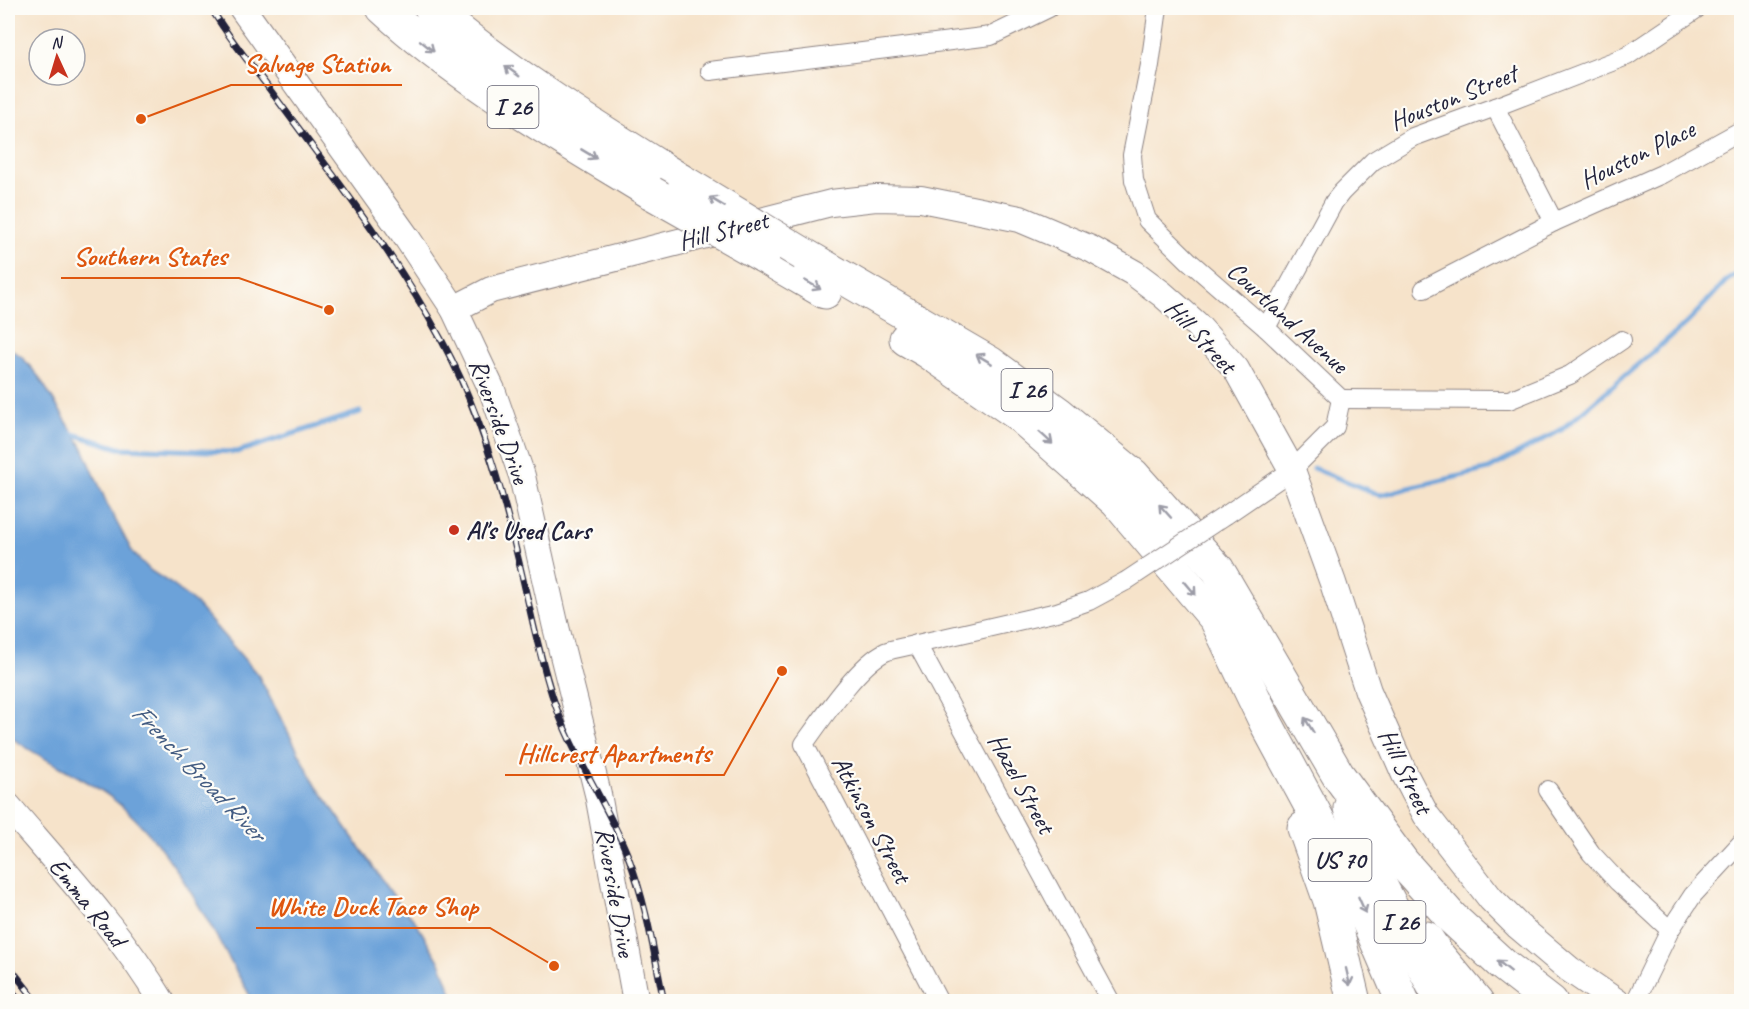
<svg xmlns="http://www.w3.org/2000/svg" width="1749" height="1009" font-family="Caveat,sans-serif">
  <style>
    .water { fill: #6ca2d9; stroke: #47628a; stroke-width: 1.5 }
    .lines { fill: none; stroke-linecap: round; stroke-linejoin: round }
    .stream { stroke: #6ca2d9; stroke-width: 5 }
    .street-casing { stroke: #8c8282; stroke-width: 20 }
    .secondary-casing { stroke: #8c8282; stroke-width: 28 }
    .highway-casing { stroke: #8c8282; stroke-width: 35 }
    .street { stroke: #fff; stroke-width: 18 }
    .secondary { stroke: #fff; stroke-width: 26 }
    .highway { stroke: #fff; stroke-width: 33 }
    .rail-casing { stroke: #22223b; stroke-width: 7 }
    .rail { stroke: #fdfcf7; stroke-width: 4.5; stroke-dasharray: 14; stroke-linecap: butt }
    .street-bridge-casing { stroke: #8c8282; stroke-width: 20; stroke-linecap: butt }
    .highway-bridge-casing { stroke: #8c8282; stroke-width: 35; stroke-linecap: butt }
    .street-bridge { stroke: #fff; stroke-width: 18 }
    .highway-bridge { stroke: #fff; stroke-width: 33 }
    .oneway { stroke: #9c9ca7 }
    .poi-dot { fill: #c8321e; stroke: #fdfcf7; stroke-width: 2 }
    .labels { text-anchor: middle; stroke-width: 4.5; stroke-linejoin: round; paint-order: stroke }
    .shield { fill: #fdfcf7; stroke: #646373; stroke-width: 1.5 }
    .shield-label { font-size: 24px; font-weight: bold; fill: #22223b }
    .street-label { font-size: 26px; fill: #22223b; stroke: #fdfcf7 }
    .poi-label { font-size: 26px; font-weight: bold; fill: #22223b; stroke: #fdfcf7; text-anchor: start }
    .water-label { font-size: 27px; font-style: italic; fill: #435c82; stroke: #fdfcf7 }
    .leader { fill: none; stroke: #de560e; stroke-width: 2 }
    .callout-dot { fill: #de560e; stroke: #fdfcf7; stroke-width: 2 }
    .callout-label { font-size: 27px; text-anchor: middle; font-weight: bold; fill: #de560e; stroke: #fdfcf7; stroke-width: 4.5; stroke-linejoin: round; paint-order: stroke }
  </style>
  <rect width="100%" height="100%" fill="#fdfcf7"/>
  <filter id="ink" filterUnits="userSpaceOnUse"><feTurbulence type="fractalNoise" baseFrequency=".0167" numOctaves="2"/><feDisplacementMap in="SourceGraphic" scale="12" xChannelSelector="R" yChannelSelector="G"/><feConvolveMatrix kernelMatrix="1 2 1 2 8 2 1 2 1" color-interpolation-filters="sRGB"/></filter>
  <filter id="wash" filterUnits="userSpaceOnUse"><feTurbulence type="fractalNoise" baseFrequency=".008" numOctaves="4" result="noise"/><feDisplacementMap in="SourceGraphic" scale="24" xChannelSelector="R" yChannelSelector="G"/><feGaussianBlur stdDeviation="1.35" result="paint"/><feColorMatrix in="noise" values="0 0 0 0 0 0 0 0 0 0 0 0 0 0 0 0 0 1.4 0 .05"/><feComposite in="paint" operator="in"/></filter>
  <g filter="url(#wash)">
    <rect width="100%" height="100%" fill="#f6e3ca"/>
    <path class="water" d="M8,347L22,357L39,377L83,448L108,506L133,553L151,571L173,585L196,604L258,675L316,785L397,901L415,921L441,964L455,1001H252L248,992C209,926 174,847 113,799C81,774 40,760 8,735Z"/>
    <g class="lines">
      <g class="stream">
        <polyline points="70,433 119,448 237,452 360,412"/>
        <polyline points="1313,468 1380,495 1489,469 1561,430 1688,322 1726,281 1742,271"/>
      </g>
    </g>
  </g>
  <g filter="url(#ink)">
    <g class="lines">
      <defs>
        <g id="street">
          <polyline points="1158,8 1150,65 1132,155 1134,180 1147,220 1190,262 1266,328 1341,399"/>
          <polyline points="710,71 991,36 1049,8"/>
          <polyline points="1495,107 1554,222"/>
          <polyline points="1424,289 1554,222 1662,174 1742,130"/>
          <polyline points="1266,328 1334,202 1341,193 1373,161 1413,137 1495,107 1627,56 1698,8"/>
          <polyline points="1341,399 1509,400 1570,375 1622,340"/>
          <polyline points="1226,515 1292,470 1335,427 1341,399"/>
          <polyline points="917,644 1057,612 1089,601 1126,581"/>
          <polyline points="1548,790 1591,853 1618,882 1670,930"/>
          <path d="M939,1002L804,744C822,719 858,665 885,652C894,648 907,647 917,644L1111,1002"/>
          <polyline points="1635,1002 1670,930 1693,895 1742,842"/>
        </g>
        <g id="secondary">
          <polyline points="242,8 407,238 454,309 492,390 522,476 555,623 598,794 636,1002"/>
          <polyline points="454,309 491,290 831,203 876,198 921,199 1020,219 1091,249 1134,273 1162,294 1195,323 1236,369 1292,470 1333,583 1368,691 1405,775 1426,815 1491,899 1518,926 1569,969 1617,1002"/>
          <path d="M8,806C62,869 119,930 162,1002"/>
        </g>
        <g id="highway">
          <path d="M383,8C463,82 559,136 652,193"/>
          <path d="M431,8C510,75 597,128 685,183"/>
          <polyline points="803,254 990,363 1058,413 1133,475 1218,570 1338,775 1403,863 1452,918 1502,964 1551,1002"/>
          <polyline points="763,256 825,292"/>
          <polyline points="906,339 927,351 1019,415 1117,502 1216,619 1266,723 1349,877 1403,1002"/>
          <polyline points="1350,808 1368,862 1442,1002"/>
          <polyline points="1304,828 1330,901 1354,1002"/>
          <polyline points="1426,938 1436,953 1477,1002"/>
        </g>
      </defs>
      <use href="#street" class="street-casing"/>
      <use href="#secondary" class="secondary-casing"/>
      <use href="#highway" class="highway-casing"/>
      <use href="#street" class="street"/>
      <use href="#secondary" class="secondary"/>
      <use href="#highway" class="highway"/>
      <defs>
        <g id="rail">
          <path d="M211,8C230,41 257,71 279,102C336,179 396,256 442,341C477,405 499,478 516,550C528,598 537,648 552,695C570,752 606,801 628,856C646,902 654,953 664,1002"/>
          <polyline points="8,965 37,1002"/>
          <polyline points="8,985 20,1002"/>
        </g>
      </defs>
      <use href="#rail" class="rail-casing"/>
      <use href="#rail" class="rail"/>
      <defs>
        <polyline id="street-bridge" points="1126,581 1226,515"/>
        <g id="highway-bridge">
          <polyline points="685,183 803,254"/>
          <polyline points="652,193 763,256"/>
        </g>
      </defs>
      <use href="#street-bridge" class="street-bridge-casing"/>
      <use href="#highway-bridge" class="highway-bridge-casing"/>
      <use href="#street-bridge" class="street-bridge"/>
      <use href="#highway-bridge" class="highway-bridge"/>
    </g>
    <defs><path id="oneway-shaft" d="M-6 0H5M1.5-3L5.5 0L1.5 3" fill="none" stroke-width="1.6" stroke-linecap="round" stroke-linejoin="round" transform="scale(1.5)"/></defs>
    <g class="oneway">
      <use href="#oneway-shaft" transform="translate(427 46) rotate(39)"/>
      <use href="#oneway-shaft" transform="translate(512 71) rotate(-144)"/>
      <use href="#oneway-shaft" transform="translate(589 154) rotate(31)"/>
      <use href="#oneway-shaft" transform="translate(717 202) rotate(-149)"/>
      <use href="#oneway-shaft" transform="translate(813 285) rotate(30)"/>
      <use href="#oneway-shaft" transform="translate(984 359) rotate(-149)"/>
      <use href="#oneway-shaft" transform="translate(1046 438) rotate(42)"/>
      <use href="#oneway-shaft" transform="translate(1165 511) rotate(-132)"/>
      <use href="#oneway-shaft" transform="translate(1190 588) rotate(50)"/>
      <use href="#oneway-shaft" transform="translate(1309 725) rotate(-121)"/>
      <use href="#oneway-shaft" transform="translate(1362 905) rotate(66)"/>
      <use href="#oneway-shaft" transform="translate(1504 966) rotate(-141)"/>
      <use href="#oneway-shaft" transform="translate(1348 977) rotate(77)"/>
    </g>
  </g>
  <circle class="poi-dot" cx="454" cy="530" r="6"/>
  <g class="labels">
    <g class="shield">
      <rect x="487.5" y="86" width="51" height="42" rx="4.5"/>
      <rect x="1001.5" y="369" width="51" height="42" rx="4.5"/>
      <rect x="1308.5" y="839" width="63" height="42" rx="4.5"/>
      <rect x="1374.5" y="901" width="51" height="42" rx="4.5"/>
    </g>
    <g class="shield-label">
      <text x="513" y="115">I 26</text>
      <text x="1027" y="398">I 26</text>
      <text x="1340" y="868">US 70</text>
      <text x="1400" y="930">I 26</text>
    </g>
    <g class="street-label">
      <text transform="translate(1453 97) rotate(-22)" y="9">Houston Street</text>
      <text transform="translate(1637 154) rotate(-26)" y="9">Houston Place</text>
      <text transform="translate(723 230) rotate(-14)" y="9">Hill Street</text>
      <text transform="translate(1288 317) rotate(42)" y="9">Courtland Avenue</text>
      <text transform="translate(1201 336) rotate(47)" y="9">Hill Street</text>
      <text transform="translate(500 421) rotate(70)" y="9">Riverside Drive</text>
      <text transform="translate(1406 771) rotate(64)" y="9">Hill Street</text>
      <text transform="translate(1022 783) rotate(61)" y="9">Hazel Street</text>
      <text transform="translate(872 819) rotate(62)" y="9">Atkinson Street</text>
      <text transform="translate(616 892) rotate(80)" y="9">Riverside Drive</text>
      <text transform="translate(88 902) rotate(51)" y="9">Emma Road</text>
    </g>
    <g class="poi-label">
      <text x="466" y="539">Al's Used Cars</text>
    </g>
    <g class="water-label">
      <text transform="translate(199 772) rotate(46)" y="9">French Broad River</text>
    </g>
  </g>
  <path class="leader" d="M141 119L231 85H402M329 310L239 278H61M782 671L724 775H505M554 966L490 928H256"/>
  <g class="callout-dot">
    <circle cx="141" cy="119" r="6"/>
    <circle cx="329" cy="310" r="6"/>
    <circle cx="782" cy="671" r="6"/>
    <circle cx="554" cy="966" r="6"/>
  </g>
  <g class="callout-label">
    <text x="317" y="72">Salvage Station</text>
    <text x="150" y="265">Southern States</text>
    <text x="614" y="762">Hillcrest Apartments</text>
    <text x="373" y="915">White Duck Taco Shop</text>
  </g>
  <rect width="1749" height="1009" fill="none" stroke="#fdfcf7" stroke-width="30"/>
  <g transform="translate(57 57) rotate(356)"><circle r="28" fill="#fdfcf7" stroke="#a5a5ac" stroke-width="1.5"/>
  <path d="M0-4.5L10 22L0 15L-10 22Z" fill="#c8321e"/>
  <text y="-9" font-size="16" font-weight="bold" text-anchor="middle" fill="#22223b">N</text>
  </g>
</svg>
